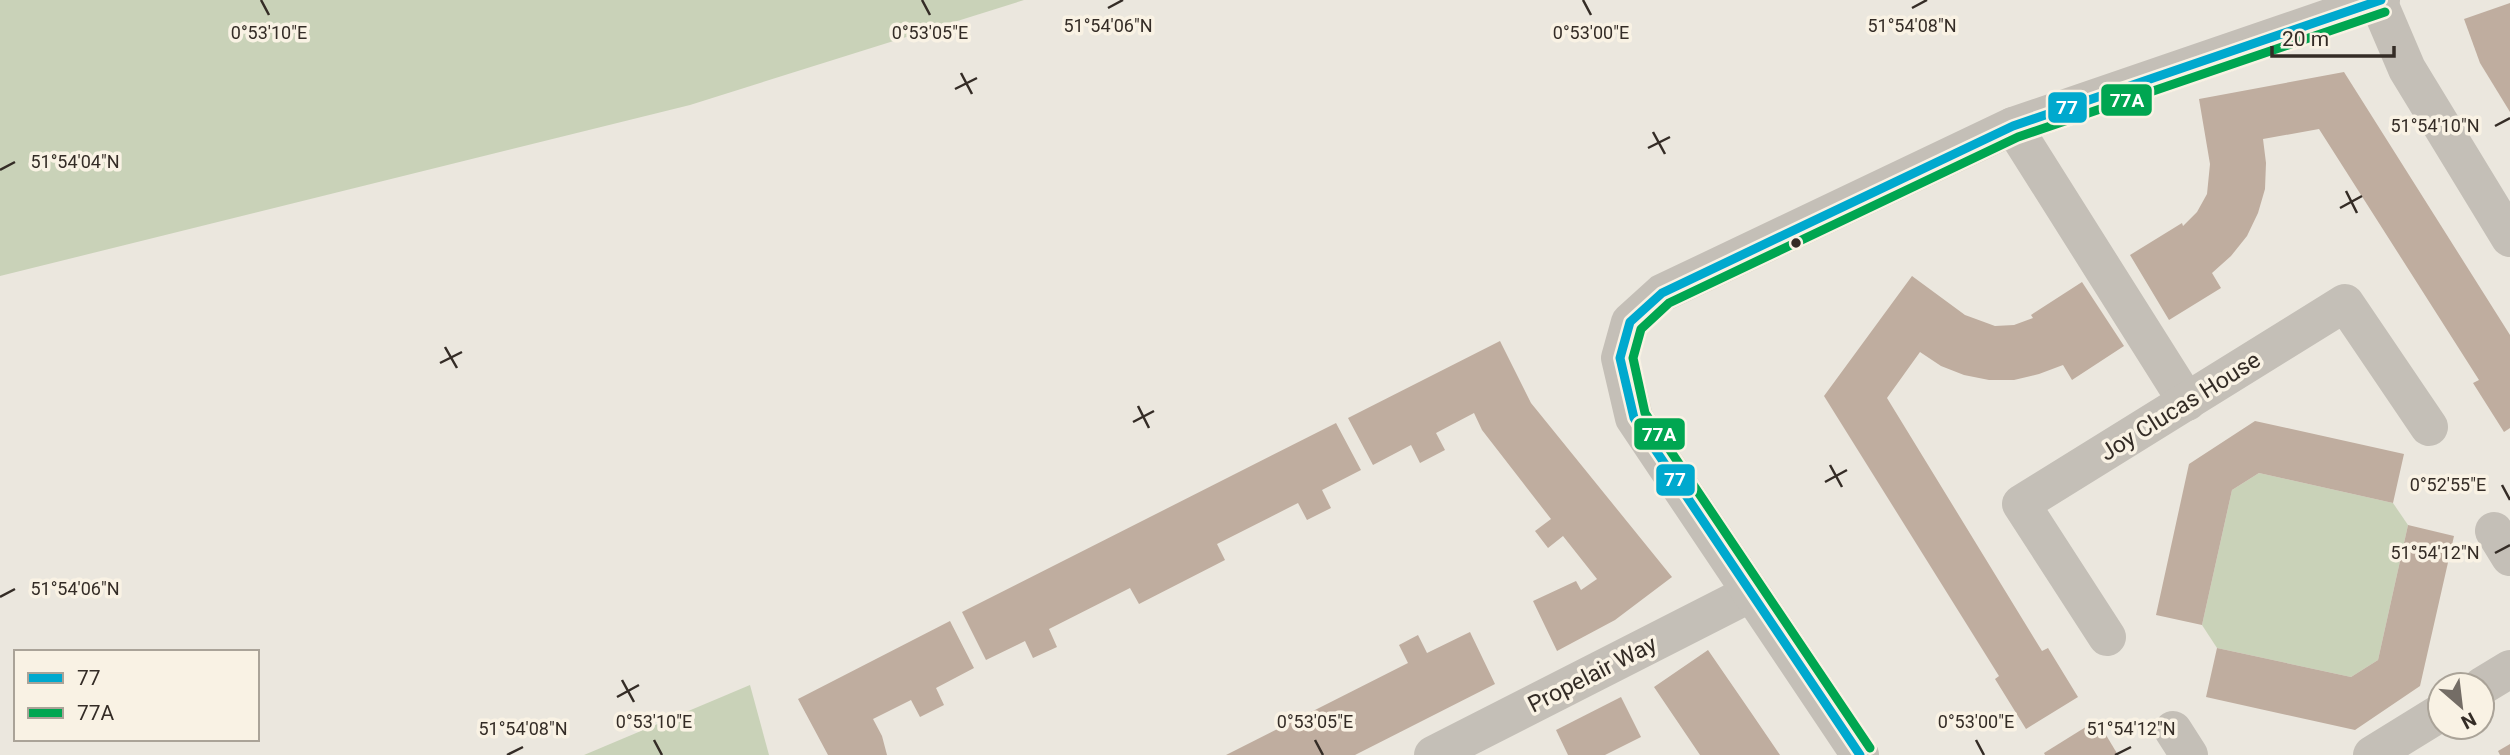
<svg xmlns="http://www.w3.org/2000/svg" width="2510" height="755" font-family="Roboto,sans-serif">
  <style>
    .green { fill: #c9d2b8 }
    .building { fill: #bfad9f }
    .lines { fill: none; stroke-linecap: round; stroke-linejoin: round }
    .street { stroke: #c4bfb7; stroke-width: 38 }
    .bus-1-casing { stroke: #f9f2e4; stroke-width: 14 }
    .bus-2-casing { stroke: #f9f2e4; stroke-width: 14 }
    .bus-1 { stroke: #00a9ce; stroke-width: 9 }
    .bus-2 { stroke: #00a651; stroke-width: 9 }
    .ticks { fill: none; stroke: #342c26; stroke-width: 2.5 }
    .bus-dot { fill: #342c26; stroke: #f9f2e4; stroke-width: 2.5 }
    .labels { text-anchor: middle; stroke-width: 7; stroke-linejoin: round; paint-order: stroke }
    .street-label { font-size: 23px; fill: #342c26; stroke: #f9f2e4 }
    .ticks-label { font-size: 18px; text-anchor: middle; fill: #342c26; stroke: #f9f2e4; stroke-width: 7; stroke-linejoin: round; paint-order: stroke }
    .line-badge { stroke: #f9f2e4; stroke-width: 2.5 }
    .badge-label { font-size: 19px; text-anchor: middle; font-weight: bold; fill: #fff }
  </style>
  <rect width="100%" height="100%" fill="#ebe7de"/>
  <g class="green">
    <polygon points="0,0 1024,0 690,105 0,276"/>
    <polygon points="2259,473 2393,503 2408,525 2378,660 2351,677 2217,648 2202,625 2232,490"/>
    <polygon points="750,685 769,755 584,755"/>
  </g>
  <g class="building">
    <polygon points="2510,3 2510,112 2480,63 2464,19"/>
    <polygon points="2344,72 2510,335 2510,428 2504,432 2473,383 2479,380 2319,129 2263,139 2266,163 2265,189 2258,213 2247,236 2231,256 2212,273 2221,288 2169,320 2130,255 2182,223 2183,226 2197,212 2207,194 2210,164 2199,99"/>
    <polygon points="1912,276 1965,315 1995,326 2014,325 2033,318 2031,315 2082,282 2124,346 2072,380 2063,365 2039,374 2014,380 1989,380 1964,375 1941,366 1920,352 1887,398 2042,651 2048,648 2078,697 2026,729 1995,679 1999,676 1824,396"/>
    <polygon points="1500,341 1531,403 1672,577 1615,620 1557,651 1533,601 1576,581 1581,590 1597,579 1563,536 1548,548 1535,531 1551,519 1482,430 1474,413 1436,433 1445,450 1420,463 1411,445 1373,465 1348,418"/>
    <polygon points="2255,421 2404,454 2393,503 2259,473 2232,490 2202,625 2156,615 2189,464"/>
    <polygon points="1336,423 1361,470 1322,490 1331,508 1307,520 1298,503 1217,544 1225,560 1139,604 1130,588 1049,629 1057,647 1033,658 1025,641 986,660 962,612"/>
    <polygon points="2408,525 2454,536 2420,686 2355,730 2206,697 2217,648 2351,677 2378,660"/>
    <polygon points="950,621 974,668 936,688 944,705 920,717 911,700 873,719 882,736 887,755 828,755 798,699"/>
    <polygon points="1470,632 1495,684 1355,755 1226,755 1408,663 1399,645 1418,635 1427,653"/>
    <polygon points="1708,650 1750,711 1780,755 1700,755 1675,718 1654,687"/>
    <polygon points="1621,697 1641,737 1605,755 1568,755 1556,730"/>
    <polygon points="2097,720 2118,755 2045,755 2044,753"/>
    <polygon points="2510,744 2510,755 2500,755 2498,751"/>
  </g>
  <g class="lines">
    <g class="street">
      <polyline points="2378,1 2407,69 2510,238"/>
      <polyline points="2013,126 2187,402"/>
      <polyline points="2494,531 2510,557"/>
      <polyline points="2107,637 2021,504 2345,303 2429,427"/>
      <polyline points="2482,686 2510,669"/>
      <polyline points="2173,730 2189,755"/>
      <polyline points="1433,755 1751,593"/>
      <polyline points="1860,755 1634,418 1620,358 1630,322 1662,293 2013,126 2381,0"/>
      <polyline points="2372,755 2440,713"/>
    </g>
    <defs>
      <polyline id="bus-1" points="1860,755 1634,418 1620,358 1630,322 1662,293 2013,126 2381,0"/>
      <polyline id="bus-2" points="1870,748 1645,413 1633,358 1641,329 1669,303 2018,137 2385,12"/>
    </defs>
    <use href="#bus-1" class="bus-1-casing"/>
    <use href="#bus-2" class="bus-2-casing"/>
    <use href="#bus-1" class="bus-1"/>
    <use href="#bus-2" class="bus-2"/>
  </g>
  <path class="ticks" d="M261,0L269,15M922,0L930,15M1583,0L1591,15M1108,8L1123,0M1912,8L1927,0M961,73L972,94M955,89L977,78M2495,126L2510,118M1653,132L1665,154M1648,148L1670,137M0,170L15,162M2346,191L2357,213M2340,208L2362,196M445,347L457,368M440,363L462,352M1138,406L1149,428M1133,422L1154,411M1830,465L1842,487M1825,482L1847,470M2502,485L2510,500M2495,553L2510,545M0,597L15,589M622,680L634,702M617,697L639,685M654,740L662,755M1315,740L1323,755M1976,740L1984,755M507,755L523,747M2115,755L2131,747"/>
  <circle class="bus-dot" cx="1796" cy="243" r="6"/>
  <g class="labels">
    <g class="street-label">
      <text transform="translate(2180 406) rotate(-32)" y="8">Joy Clucas House</text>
      <text transform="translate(1592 674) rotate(-27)" y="8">Propelair Way</text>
    </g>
  </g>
  <g class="ticks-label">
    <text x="1912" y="32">51°54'08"N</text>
    <text x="1108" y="32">51°54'06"N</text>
    <text x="269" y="39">0°53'10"E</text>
    <text x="930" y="39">0°53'05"E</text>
    <text x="1591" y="39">0°53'00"E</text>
    <text x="2435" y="132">51°54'10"N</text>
    <text x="75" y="168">51°54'04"N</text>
    <text x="2448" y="491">0°52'55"E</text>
    <text x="2435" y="559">51°54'12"N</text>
    <text x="75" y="595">51°54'06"N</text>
    <text x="654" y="728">0°53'10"E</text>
    <text x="1315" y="728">0°53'05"E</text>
    <text x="1976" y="728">0°53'00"E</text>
    <text x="523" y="735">51°54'08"N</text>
    <text x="2131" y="735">51°54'12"N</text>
  </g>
  <g class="line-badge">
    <rect x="2100" y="83" width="53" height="34" rx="7" fill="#00a651"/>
    <rect x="2047" y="91" width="41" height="33" rx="7" fill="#00a9ce"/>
    <rect x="1633" y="417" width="53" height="34" rx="7" fill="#00a651"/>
    <rect x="1655" y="463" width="41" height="34" rx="7" fill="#00a9ce"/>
  </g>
  <g class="badge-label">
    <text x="2127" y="107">77A</text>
    <text x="2067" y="114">77</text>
    <text x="1659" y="441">77A</text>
    <text x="1675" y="486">77</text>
  </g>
  <rect x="14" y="650" width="245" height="91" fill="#f9f2e4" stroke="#aaa398" stroke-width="2"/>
  <rect x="28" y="673" width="35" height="10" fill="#00a9ce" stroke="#aaa398" stroke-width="2"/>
  <text x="77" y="685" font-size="21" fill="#342c26">77</text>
  <rect x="28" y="708" width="35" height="10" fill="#00a651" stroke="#aaa398" stroke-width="2"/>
  <text x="77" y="720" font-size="21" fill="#342c26">77A</text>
  <g transform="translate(2461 706) rotate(152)"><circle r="33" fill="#f9f2e4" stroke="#aaa398" stroke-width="2"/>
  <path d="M0-5L12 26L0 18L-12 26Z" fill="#746d66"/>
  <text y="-10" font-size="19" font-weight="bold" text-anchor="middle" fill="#342c26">N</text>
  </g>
  <path d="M2272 46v10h122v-10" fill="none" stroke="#342c26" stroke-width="3.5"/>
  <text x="2282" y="46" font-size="21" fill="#342c26" stroke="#f9f2e4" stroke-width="5" paint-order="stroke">20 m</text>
</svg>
